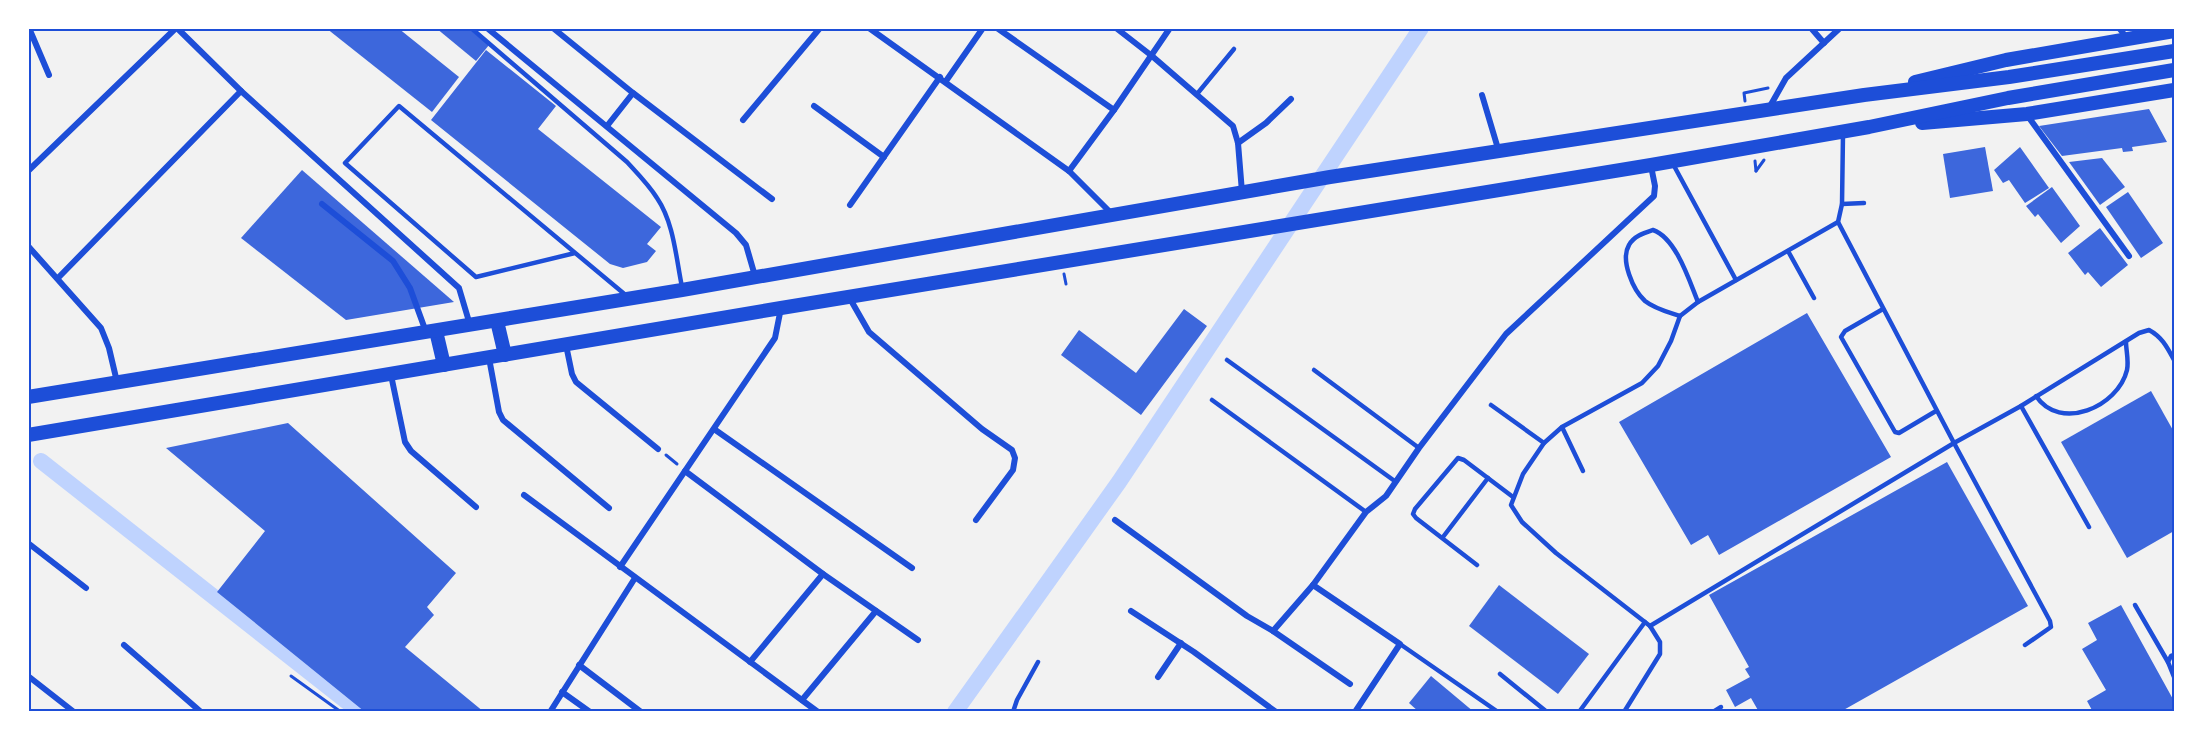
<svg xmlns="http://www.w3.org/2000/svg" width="2203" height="740" font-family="'Roboto Condensed',sans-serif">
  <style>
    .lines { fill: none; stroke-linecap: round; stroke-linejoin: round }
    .canal { stroke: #bfd3fe; stroke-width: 16 }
    .building { fill: #3d67dc }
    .path { stroke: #1d4ed8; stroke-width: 3 }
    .service { stroke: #1d4ed8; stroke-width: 4.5 }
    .minor { stroke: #1d4ed8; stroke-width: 6 }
    .primary { stroke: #1d4ed8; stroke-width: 14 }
    .neatline { fill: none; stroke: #1d4ed8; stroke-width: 2 }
  </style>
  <rect width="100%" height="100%" fill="#f2f2f2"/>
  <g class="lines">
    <g class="canal">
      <polyline points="41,461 360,712"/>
      <polyline points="955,712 1119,482 1421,28"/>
    </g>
  </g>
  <g class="building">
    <polygon points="326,28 398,28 459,77 432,112"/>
    <polygon points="436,28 468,28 489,45 476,61"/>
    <polygon points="486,50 556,106 538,129 661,227 647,244 656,251 647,262 623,268 610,264 431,120"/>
    <polygon points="2149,109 2167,142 2132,147 2133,151 2123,152 2122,148 2062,156 2039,126"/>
    <polygon points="1985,147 1993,191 1950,198 1943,154"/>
    <polygon points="2020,147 2049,188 2025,203 2009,180 2003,183 1994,170"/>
    <polygon points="2102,158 2125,187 2100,205 2069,162"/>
    <polygon points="302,170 454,302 346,320 241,238"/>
    <polygon points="2052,187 2080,226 2061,243 2038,214 2035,217 2026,206"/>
    <polygon points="2128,192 2163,243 2141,258 2106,207"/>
    <polygon points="2100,228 2128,265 2101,287 2088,272 2085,275 2068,253"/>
    <polygon points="1184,309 1207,326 1141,415 1061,355 1079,330 1136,373"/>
    <polygon points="1807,313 1891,457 1719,555 1708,535 1691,545 1619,422"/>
    <polygon points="2151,391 2174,432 2174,531 2127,558 2061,442"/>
    <polygon points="288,423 456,573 427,607 434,615 405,647 484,712 365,712 217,592 265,531 166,448"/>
    <polygon points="1947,462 2028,606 1840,712 1759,712 1751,698 1735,707 1726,690 1750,677 1745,669 1749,667 1709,595"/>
    <polygon points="1499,585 1589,654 1558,694 1469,626"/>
    <polygon points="2121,605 2174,701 2174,712 2093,712 2087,701 2106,690 2082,649 2097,640 2088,623"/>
    <polygon points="1431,676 1474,712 1419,712 1409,703"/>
  </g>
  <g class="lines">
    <g class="path">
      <polyline points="1745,101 1744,93 1768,88"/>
      <polyline points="1755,161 1756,171"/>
      <polyline points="1756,171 1764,160"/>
      <polyline points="1064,274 1066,284"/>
      <polyline points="666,455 677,464"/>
      <polyline points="291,676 341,712"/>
    </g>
    <g class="service">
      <path d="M471,28L627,162C638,174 649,185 657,198C674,223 676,258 682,287"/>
      <polyline points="1197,94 1234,49"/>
      <path d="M1843,134L1842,204L1838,222L1954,443L2021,406L2139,333L2149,330C2162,337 2167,347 2174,360"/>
      <polyline points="1673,164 1736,280"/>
      <polyline points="1842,204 1864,203"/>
      <polyline points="1788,251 1814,298"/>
      <polyline points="575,253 476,277 345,163 399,106 628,297"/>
      <polyline points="1883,309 1845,331 1841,337 1895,432 1899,433 1936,411"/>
      <path d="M1680,316C1668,312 1655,309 1645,301C1633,290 1620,260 1629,245C1634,236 1644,233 1653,230C1676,238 1689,280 1698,302"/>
      <polyline points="1227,360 1396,482"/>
      <polyline points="1314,370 1419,448"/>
      <path d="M2036,396C2060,432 2118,407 2127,370C2129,361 2126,350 2126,342"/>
      <polyline points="1212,400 1366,512"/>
      <polyline points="1491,405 1544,443"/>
      <polyline points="2021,406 2089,527"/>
      <polyline points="1562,427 1583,471"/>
      <polyline points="1443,537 1488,478"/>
      <polyline points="1477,565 1416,518 1413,514 1415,509 1458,458 1464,460 1513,497"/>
      <polyline points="2135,605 2168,662"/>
      <polyline points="1650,626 1954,443 2050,621 2051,627 2025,645"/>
      <polyline points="1400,644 1498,712"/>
      <polyline points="2174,655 2171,656 2168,662 2174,677"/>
      <polyline points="1500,674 1547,712"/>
      <polyline points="1013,712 1017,700 1038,662"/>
      <polyline points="1579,712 1645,622"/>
      <polyline points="1624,712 1660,654 1660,642 1650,626 1556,553 1522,522 1511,505 1523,474 1544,443 1562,427 1642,383 1658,366 1671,341 1680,316 1698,302 1838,222"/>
      <polyline points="1713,712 1721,707"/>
    </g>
    <g class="minor">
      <polyline points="29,28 49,75"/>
      <polyline points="177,28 241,91 459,288 470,325"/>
      <polyline points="487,28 736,233 746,245 755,276"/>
      <polyline points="553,28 633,93 772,199"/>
      <polyline points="869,28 1069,171 1112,214"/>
      <polyline points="997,28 1114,110"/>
      <polyline points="1116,28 1152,56 1233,126 1238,143 1242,192"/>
      <polyline points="1811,28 1824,43"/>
      <polyline points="2119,28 2127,38"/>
      <polyline points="946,81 983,28"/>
      <polyline points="1482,95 1499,152"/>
      <polyline points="814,106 884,157"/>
      <polyline points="1769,108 1786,78 1840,28"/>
      <polyline points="2027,115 2129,256"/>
      <polyline points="743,120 820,28"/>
      <polyline points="607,126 633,93"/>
      <polyline points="1238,143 1266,123 1291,99"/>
      <polyline points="28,171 176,28"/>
      <polyline points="1069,171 1114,110 1170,28"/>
      <polyline points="322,204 393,261 410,288 426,332"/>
      <polyline points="850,205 940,77"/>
      <polyline points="28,246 101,328 109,348 117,382"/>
      <polyline points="58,278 241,91"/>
      <polyline points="849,297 869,332 982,429 1012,450 1015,458 1013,470 976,520"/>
      <polyline points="566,345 572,374 576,382 658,449"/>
      <polyline points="489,358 499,412 503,420 609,508"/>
      <polyline points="391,375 405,442 411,451 476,507"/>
      <polyline points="714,429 912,568"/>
      <polyline points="685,471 823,574 918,640"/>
      <polyline points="524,495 818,712"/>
      <polyline points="1115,520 1247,616 1273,631 1350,684"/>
      <polyline points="28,543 86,588"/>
      <polyline points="620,567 775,338 781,308"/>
      <polyline points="1313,585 1400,644 1355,712"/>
      <polyline points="1131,611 1194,652 1276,712"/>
      <polyline points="1273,631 1313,585 1366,512 1386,496 1419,448 1506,334 1654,196 1655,186 1651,166"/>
      <polyline points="124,645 201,712"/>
      <polyline points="750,662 823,574"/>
      <polyline points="579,665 641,712"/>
      <polyline points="28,676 74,712"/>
      <polyline points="1158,677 1181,643"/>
      <polyline points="562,692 590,712"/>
      <polyline points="802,700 876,611"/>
      <polyline points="550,712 635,578"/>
    </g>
    <g class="primary">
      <polyline points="1915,82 2006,60 2174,31"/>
      <polyline points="1922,123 2027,114 2174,90"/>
      <polyline points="497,321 505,355"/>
      <polyline points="436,331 444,365"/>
      <polyline points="28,397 682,290 1330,177 1864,95 2009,77 2174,51"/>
      <polyline points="28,435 781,308 1651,165 1869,127 2008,98 2174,70"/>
    </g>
  </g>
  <rect width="2203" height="740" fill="none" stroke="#ffffff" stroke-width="60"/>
  <rect x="30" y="30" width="2143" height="680" class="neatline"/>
</svg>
